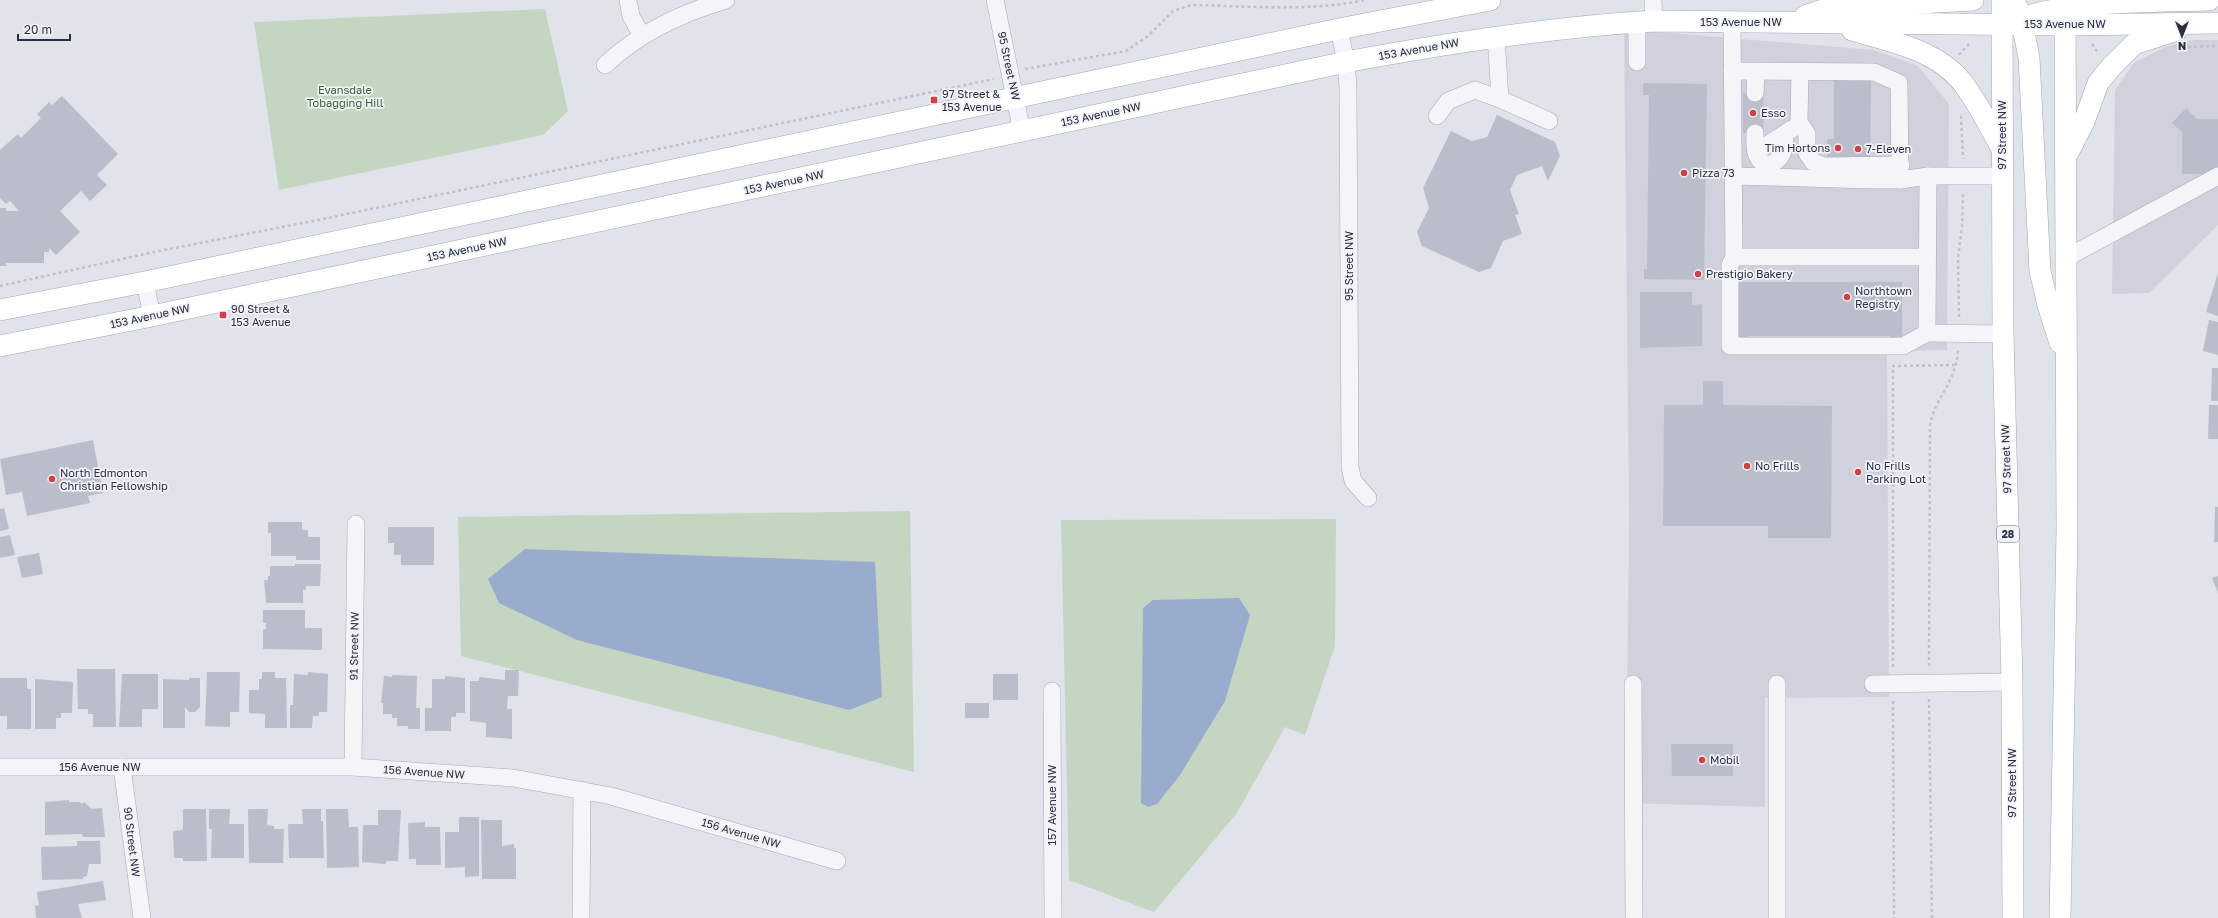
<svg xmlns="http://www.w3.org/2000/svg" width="2218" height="918" font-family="'Golos Text',sans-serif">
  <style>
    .built { fill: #cfd2dd }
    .green { fill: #c4d5c1 }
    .water { fill: #99accd }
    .building { fill: #babecb }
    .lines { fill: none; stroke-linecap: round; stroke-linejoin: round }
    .minor-tunnel { stroke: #bcbfc9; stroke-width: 17; stroke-dasharray: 17 8; stroke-linecap: butt }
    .minor-casing { stroke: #a6a9b5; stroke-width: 18 }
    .major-casing { stroke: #9fa6b7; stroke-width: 22 }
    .path { stroke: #bfc1c9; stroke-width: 2.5; stroke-dasharray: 3 3; stroke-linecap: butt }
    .minor { stroke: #f4f5f8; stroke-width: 17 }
    .major { stroke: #fff; stroke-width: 21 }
    .poi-dot { fill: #d73e41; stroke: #f1f3f8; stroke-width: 1.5 }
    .labels { text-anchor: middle; stroke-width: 3.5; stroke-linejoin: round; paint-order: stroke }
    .shield { fill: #f1f3f8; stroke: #646979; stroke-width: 1 }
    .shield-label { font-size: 10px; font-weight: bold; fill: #282e43 }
    .street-label { font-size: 11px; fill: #282e43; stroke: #f1f3f8 }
    .park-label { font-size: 11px; fill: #376034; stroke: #f1f3f8 }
    .poi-label { font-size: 11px; fill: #282e43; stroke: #f1f3f8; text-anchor: start }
  </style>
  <rect width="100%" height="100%" fill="#e1e3ea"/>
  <g class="built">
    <polygon points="1624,29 1873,50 1918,66 1949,104 1947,350 1887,351 1889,697 1765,698 1765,807 1626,803 1629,517"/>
    <polygon points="2193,40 2218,40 2218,225 2149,293 2112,294 2115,90 2134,63 2165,47"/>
  </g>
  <g class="green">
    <polygon points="545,9 568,111 543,135 279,190 254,22"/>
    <polygon points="910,511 914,772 461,656 458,517"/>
    <polygon points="1336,519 1335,646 1305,735 1285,727 1237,813 1154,912 1069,880 1061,520"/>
  </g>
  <g class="water">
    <polygon points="525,549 875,562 882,697 849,710 577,640 499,603 488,579"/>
    <polygon points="1239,598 1250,615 1225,701 1180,775 1157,804 1148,807 1141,803 1143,608 1153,600"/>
  </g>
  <g class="building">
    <polygon points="1834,76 1871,77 1870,161 1827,160 1827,139 1834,139"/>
    <polygon points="1643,83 1707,84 1704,280 1644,279 1644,269 1647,269 1649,95 1643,95"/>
    <rect x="1743" y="93" width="19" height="40"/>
    <polygon points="62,96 118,154 97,175 107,185 90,201 81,191 60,211 80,232 56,255 49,248 49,252 44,252 44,263 6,263 6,266 0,266 0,208 6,208 6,211 19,211 10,201 6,204 0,198 0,150 18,134 21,138 41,118 37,114 49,102 52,105"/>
    <polygon points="2186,108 2197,119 2218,119 2218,174 2182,174 2182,132 2172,123"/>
    <polygon points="1497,115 1555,142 1560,156 1548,181 1542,166 1517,175 1510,190 1519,214 1515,215 1522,234 1503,241 1491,268 1479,272 1422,246 1417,232 1429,208 1423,188 1451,131 1472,141 1487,137"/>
    <polygon points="2218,273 2218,316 2206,312"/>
    <polygon points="1737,282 1902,282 1902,342 1890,342 1890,336 1748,336 1748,342 1737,342"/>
    <polygon points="1640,292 1692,292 1692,305 1702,304 1702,346 1640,348"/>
    <polygon points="2209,320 2218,322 2218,355 2203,351"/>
    <polygon points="2212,368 2218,368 2218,401 2211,401"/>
    <polygon points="1703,381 1723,381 1723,405 1832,406 1831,538 1768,538 1768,526 1663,526 1664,405 1703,405"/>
    <polygon points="2209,405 2218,405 2218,439 2208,439"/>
    <polygon points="93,440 103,493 88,496 90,503 27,516 22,492 6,495 0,459"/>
    <polygon points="2215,507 2218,507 2218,542 2214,542"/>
    <polygon points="4,508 9,529 0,531 0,509"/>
    <polygon points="268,522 302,522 302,530 308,530 308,537 320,537 320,560 296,560 296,556 271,556 271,533 268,533"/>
    <polygon points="388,527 434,527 434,565 401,565 401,555 394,555 394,543 388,543"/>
    <polygon points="10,535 15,555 0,558 0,537"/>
    <polygon points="39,553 43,574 22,578 17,557"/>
    <polygon points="295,564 321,564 320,586 306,586 306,590 303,590 303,603 266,603 264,580 268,580 268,576 270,576 270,566 295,566"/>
    <polygon points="2218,576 2218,593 2212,578"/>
    <polygon points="263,610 305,610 305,628 322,628 322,650 263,649 263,629 266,629 266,623 263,623"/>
    <polygon points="77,669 115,669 116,727 93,727 93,714 88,714 88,709 78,709"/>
    <polygon points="505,670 519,670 518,696 508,696 507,709 512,709 512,739 486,737 486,723 470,721 470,681 479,681 479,677 505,680"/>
    <polygon points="207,672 240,672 239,712 230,712 230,727 205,726"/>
    <polygon points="262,672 275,672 275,678 286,678 287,728 265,728 265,714 249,713 249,690 259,690 259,679 262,679"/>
    <polygon points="308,672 328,674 327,712 319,712 319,716 313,716 312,728 290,728 290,705 293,705 294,674 308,675"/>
    <polygon points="122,674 158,674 158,709 142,709 142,727 119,727"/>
    <rect x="993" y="674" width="25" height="26"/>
    <polygon points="392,675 417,676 416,708 420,708 420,729 408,729 408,726 397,726 397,718 392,718 392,714 383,714 383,703 381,703 384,676 392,677"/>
    <polygon points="445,676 465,678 465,713 456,713 456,717 451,717 451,731 425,731 425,708 432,708 432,679 445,679"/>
    <polygon points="0,678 27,678 27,689 31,689 31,729 7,729 7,716 0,716"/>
    <polygon points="189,678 200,678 200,707 195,712 189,712 185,707 185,728 163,728 163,679 189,680"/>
    <polygon points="35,679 73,682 72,713 61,713 61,718 56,718 56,729 35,729"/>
    <rect x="965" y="703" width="24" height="15"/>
    <polygon points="1671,744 1733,744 1733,776 1672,776"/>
    <polygon points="69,800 69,802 80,802 82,804 84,802 92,809 102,808 105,837 83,837 82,834 45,835 45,802"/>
    <polygon points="183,809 206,809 207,861 183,861 183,858 174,858 173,831 183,830"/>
    <polygon points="209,809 230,809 229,824 244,824 244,858 211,858 212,829 209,829"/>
    <polygon points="248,809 268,809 267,825 274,826 274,829 284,829 283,863 249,863"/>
    <polygon points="302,809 321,809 321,821 323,821 324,858 289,858 288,824 303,824"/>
    <polygon points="326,809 348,809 349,827 358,827 359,867 327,868"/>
    <polygon points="378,810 401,810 398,861 386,861 386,864 362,862 363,825 378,825"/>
    <polygon points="459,817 479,817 479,876 465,877 465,867 445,868 445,832 459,832"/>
    <polygon points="481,820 502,820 502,846 514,844 514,848 516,848 516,879 482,879"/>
    <polygon points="425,822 425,827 440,827 441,865 416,865 416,859 409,859 408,823"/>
    <polygon points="77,841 100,841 101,864 89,864 87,876 83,877 83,879 42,880 41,847 77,846"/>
    <polygon points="103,881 106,900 78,904 82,918 36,918 35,906 39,905 37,892"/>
  </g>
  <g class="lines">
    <polyline class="minor-tunnel" points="1755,133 1755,93"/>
    <defs>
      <g id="minor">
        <polyline points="628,0 631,16 642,36"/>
        <polyline points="995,0 1022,132"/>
        <polyline points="1653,0 1654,21"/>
        <polyline points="1637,22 1637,62"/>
        <polyline points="1732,22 1734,257 1927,257"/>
        <polyline points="1339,29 1346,62 1348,88 1350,467 1353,481 1368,498"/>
        <polyline points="1496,36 1500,99"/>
        <path d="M605,65C640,32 681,13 726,0"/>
        <polyline points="1732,71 1874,72 1899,83 1900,180"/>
        <polyline points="1800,72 1799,122 1807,134 1807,153 1813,162 1824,166 1901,165"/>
        <polyline points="1755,93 1756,72"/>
        <polyline points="1437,116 1448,101 1475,90 1500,99 1549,121"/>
        <path d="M1755,133C1755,139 1754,146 1756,152C1761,174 1789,164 1784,135"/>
        <polyline points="1756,152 1792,129"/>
        <polyline points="1733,176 1872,180 1900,180 1928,176 2002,176"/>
        <polyline points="1928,176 1927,333 2003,334"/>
        <polyline points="1734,257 1730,265 1730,346 1903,346 1927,333"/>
        <polyline points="2066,258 2218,176"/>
        <polyline points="145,282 152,316"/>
        <polyline points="1633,684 1634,918"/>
        <polyline points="1873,684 2012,682"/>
        <polyline points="1052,691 1053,918"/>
        <polyline points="0,767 353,767 513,778 611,796 837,861"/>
        <polyline points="122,767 142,918"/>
        <polyline points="353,767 356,524"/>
        <polyline points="581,918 582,790"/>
        <polyline points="1777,918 1777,684"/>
      </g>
      <g id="major">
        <polyline points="2002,0 2003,334 2012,682 2013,918"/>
        <polyline points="2014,0 2021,17 2029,58 2040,271 2048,305 2060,343"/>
        <polyline points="1805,16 1829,8 1973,0"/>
        <path d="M2020,18C2081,0 2146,2 2209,0"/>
        <path d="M1852,30C1891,42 1940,50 1965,86C1979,105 1990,128 2002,149"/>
        <polyline points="2068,153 2084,122 2098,83 2112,66 2134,44 2177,30"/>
        <polyline points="0,310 145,282 1339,29 1490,0"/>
        <path d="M0,346L152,316L1346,62C1448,43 1550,27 1654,21L2064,25L2218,23"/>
        <polyline points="2060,918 2067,530 2065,0"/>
      </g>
    </defs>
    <use href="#minor" class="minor-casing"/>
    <use href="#major" class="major-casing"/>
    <g class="path">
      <polyline points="2092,44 2098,53"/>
      <polyline points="2188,47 2218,46"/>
      <polyline points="1959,55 1969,44"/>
      <path d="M1025,69L1126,51L1148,36L1173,11L1191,5C1249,6 1308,12 1365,0"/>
      <polyline points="1961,116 1963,159"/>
      <polyline points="0,286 154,252 323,219 994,79"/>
      <polyline points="1959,317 1958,258 1962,227 1963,192"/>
      <path d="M1929,666L1930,424C1937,395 1956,382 1958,350"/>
      <polyline points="1893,667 1893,366 1957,365"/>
      <polyline points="1929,699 1932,918"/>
      <polyline points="1893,701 1894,918"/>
    </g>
    <use href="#minor" class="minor"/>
    <use href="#major" class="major"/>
  </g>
  <g class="poi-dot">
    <rect x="930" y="96" width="8" height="8" rx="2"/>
    <circle cx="1753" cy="113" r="4"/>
    <circle cx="1838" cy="148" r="4"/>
    <circle cx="1858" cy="149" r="4"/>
    <circle cx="1684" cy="173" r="4"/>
    <circle cx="1698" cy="274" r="4"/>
    <circle cx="1847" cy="297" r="4"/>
    <rect x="219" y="311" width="8" height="8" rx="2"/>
    <circle cx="1747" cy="466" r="4"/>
    <circle cx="1858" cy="472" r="4"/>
    <circle cx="52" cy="479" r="4"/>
    <circle cx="1702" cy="760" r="4"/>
  </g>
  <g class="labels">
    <rect class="shield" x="1997" y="526" width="22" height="16" rx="3"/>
    <g class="shield-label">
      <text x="2008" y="538">28</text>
    </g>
    <g class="street-label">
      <text x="1741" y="26">153 Avenue NW</text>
      <text x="2065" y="28">153 Avenue NW</text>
      <text transform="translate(1419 49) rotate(-10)" y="4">153 Avenue NW</text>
      <text transform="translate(1009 66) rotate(78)" y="4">95 Street NW</text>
      <text transform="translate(1101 114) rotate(-12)" y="4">153 Avenue NW</text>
      <text transform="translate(2002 135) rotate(-90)" y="4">97 Street NW</text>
      <text transform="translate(784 182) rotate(-12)" y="4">153 Avenue NW</text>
      <text transform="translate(467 249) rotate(-12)" y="4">153 Avenue NW</text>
      <text transform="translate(1349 266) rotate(-90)" y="4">95 Street NW</text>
      <text transform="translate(150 316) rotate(-12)" y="4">153 Avenue NW</text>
      <text transform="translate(2006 459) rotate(-92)" y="4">97 Street NW</text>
      <text transform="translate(354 646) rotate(-89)" y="4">91 Street NW</text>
      <text x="100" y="771">156 Avenue NW</text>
      <text transform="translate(424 772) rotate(4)" y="4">156 Avenue NW</text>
      <text transform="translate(2012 783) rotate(-90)" y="4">97 Street NW</text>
      <text transform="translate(1052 805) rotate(-90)" y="4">157 Avenue NW</text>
      <text transform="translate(741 833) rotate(16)" y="4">156 Avenue NW</text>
      <text transform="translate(132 842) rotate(83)" y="4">90 Street NW</text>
    </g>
    <g class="park-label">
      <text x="345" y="94">Evansdale<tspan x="345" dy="13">Tobagging Hill</tspan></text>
    </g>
    <g class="poi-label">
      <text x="942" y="98">97 Street &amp;<tspan x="942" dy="13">153 Avenue</tspan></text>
      <text x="1761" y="117">Esso</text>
      <text x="1830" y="152" text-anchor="end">Tim Hortons</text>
      <text x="1866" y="153">7-Eleven</text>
      <text x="1692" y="177">Pizza 73</text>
      <text x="1706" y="278">Prestigio Bakery</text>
      <text x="1855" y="295">Northtown<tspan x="1855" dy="13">Registry</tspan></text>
      <text x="231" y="313">90 Street &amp;<tspan x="231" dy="13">153 Avenue</tspan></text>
      <text x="1755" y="470">No Frills</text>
      <text x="1866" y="470">No Frills<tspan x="1866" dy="13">Parking Lot</tspan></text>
      <text x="60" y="477">North Edmonton<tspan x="60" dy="13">Christian Fellowship</tspan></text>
      <text x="1710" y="764">Mobil</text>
    </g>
  </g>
  <g transform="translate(2182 36) rotate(180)" stroke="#f1f3f8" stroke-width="3" paint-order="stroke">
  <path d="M0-3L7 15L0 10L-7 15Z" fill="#282e43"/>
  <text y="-6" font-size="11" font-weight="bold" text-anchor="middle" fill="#282e43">N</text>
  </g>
  <path d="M18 34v6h52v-6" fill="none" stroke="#282e43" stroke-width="2"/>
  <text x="24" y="34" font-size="12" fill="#282e43" stroke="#f1f3f8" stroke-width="3" paint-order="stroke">20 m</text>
</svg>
